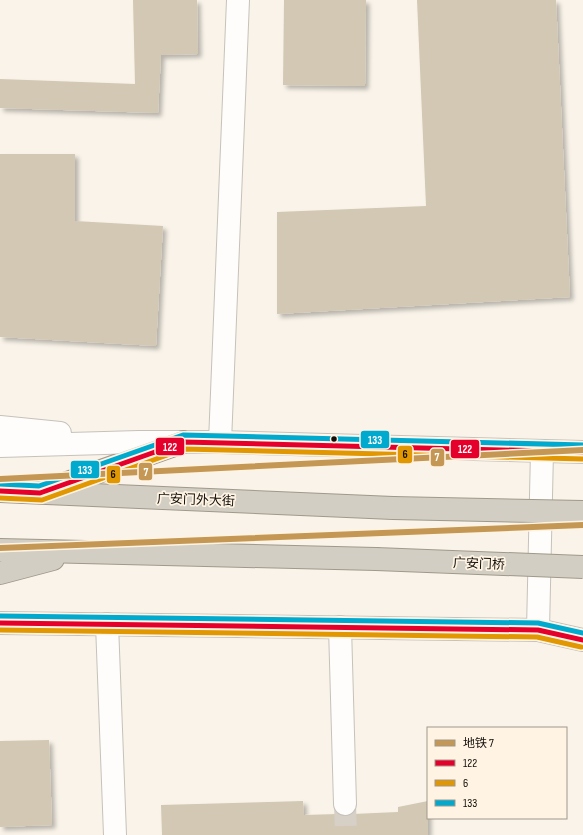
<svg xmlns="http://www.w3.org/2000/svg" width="583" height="835" font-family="'Sofia Sans Condensed','Noto Sans SC',sans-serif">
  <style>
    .building { fill: #d3c8b4; filter: url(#shadow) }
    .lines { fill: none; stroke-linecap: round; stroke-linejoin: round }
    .minor-tunnel { stroke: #d6d0c7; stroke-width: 22; stroke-dasharray: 22 11; stroke-linecap: butt }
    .minor-casing { stroke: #c6c2ba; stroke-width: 24 }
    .highway-casing { stroke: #a0998a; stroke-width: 24 }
    .minor { stroke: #fefdfc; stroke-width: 22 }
    .highway { stroke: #d2cec3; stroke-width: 22 }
    .highway-bridge-casing { stroke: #a0998a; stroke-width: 24; stroke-linecap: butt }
    .highway-bridge { stroke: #d2cec3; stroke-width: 22 }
    .bus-1-casing { stroke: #fff4e3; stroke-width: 8 }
    .bus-2-casing { stroke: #fff4e3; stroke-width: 8 }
    .bus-3-casing { stroke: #fff4e3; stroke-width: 8 }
    .bus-1 { stroke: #e4002b; stroke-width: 5 }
    .bus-2 { stroke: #e09701; stroke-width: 5 }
    .bus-3 { stroke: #00a9ce; stroke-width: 5 }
    .metro-1-casing { stroke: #fff4e3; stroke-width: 9 }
    .metro-1 { stroke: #c49854; stroke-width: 6 }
    .bus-dot { fill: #110d08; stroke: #fff4e3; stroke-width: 1.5 }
    .labels { text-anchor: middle; stroke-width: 3.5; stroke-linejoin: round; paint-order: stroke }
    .street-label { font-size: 13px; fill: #110d08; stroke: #fff4e3 }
    .line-badge { stroke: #fff4e3; stroke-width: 1.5 }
    .badge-label { font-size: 11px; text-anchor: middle; font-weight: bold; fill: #fff }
    .pale-badge-label { font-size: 11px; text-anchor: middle; font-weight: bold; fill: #111 }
  </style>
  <defs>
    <filter id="shadow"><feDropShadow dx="3.5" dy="3.5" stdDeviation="2" flood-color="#0004"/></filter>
  </defs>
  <rect width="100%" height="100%" fill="#f9f3e9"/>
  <g class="building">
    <polygon points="133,0 197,0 198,54 161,55 158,113 0,108 0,79 135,84"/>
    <polygon points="284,0 366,0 365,86 283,85"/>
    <polygon points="417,0 556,0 570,297 277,314 277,212 426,206"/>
    <polygon points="0,154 75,154 75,221 163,226 156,346 0,337"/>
    <polygon points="49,740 52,825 0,827 0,741"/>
    <polygon points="303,801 304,815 338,814 345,816 353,814 398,812 398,807 428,801 428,835 162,835 161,805"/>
  </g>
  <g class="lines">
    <polyline class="minor-tunnel" points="345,804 346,835"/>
    <defs>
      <g id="minor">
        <polyline points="0,427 60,433"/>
        <polyline points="220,442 238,0"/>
        <polyline points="0,446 139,442 220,442 583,452"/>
        <polyline points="0,623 538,630 583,640"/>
        <polyline points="107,624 115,835"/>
        <polyline points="340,627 345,804"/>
        <polyline points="538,630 542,451"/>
      </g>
      <g id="highway">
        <polyline points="50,489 183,442"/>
        <polyline points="0,491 393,508"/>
        <polyline points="0,550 376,559"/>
        <polyline points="0,573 53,559"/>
      </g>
    </defs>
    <use href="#minor" class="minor-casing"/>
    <use href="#highway" class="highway-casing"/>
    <use href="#minor" class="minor"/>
    <use href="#highway" class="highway"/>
    <defs>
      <g id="highway-bridge">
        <polyline points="393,508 583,512"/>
        <polyline points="376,559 583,567"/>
      </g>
    </defs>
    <use href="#highway-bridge" class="highway-bridge-casing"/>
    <use href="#highway-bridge" class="highway-bridge"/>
    <defs>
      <g id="bus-1">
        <polyline points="0,491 40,493 183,442 583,452"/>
        <polyline points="0,623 538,630 583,640"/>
      </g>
      <g id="bus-2">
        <polyline points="0,498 42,500 184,449 583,459"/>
        <polyline points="0,630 537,637 581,647"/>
      </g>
      <g id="bus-3">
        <polyline points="0,484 39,486 183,435 583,445"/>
        <polyline points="0,616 538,623 583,633"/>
      </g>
    </defs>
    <use href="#bus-1" class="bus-1-casing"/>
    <use href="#bus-2" class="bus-2-casing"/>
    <use href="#bus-3" class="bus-3-casing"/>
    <use href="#bus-1" class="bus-1"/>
    <use href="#bus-2" class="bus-2"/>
    <use href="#bus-3" class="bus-3"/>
    <defs>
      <g id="metro-1">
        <polyline points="0,479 583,450"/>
        <polyline points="0,548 583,525"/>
      </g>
    </defs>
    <use href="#metro-1" class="metro-1-casing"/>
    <use href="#metro-1" class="metro-1"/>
  </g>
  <circle class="bus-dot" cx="334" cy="439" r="3.5"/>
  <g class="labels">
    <g class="street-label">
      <text transform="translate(196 499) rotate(2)" y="5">广安门外大街</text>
      <text transform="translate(479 563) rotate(2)" y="5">广安门桥</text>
    </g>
  </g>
  <g class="line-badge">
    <rect x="360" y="430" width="30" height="19" rx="4" fill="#00a9ce"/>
    <rect x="155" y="437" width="30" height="19" rx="4" fill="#e4002b"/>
    <rect x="450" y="439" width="30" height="20" rx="4" fill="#e4002b"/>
    <rect x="397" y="445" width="16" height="19" rx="4" fill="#e09701"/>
    <rect x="430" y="448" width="15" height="19" rx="4" fill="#c49854"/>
    <rect x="70" y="460" width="30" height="19" rx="4" fill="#00a9ce"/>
    <rect x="138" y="462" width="15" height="19" rx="4" fill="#c49854"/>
    <rect x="106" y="465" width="15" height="19" rx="4" fill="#e09701"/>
  </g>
  <g class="badge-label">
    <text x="375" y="444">133</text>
    <text x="170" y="451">122</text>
    <text x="465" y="453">122</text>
    <text x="437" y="461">7</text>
    <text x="85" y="474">133</text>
    <text x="146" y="476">7</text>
  </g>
  <g class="pale-badge-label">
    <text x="405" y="458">6</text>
    <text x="113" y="478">6</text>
  </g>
  <rect x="427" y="727" width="140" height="92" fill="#fff4e3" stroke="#a0988b"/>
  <rect x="435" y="740" width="20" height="6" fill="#c49854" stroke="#a0988b"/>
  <text x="463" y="747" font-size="12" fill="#110d08">地铁 7</text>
  <rect x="435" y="760" width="20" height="6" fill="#e4002b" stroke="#a0988b"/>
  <text x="463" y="767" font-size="12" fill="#110d08">122</text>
  <rect x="435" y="780" width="20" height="6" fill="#e09701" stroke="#a0988b"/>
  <text x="463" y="787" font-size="12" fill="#110d08">6</text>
  <rect x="435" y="800" width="20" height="6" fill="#00a9ce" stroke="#a0988b"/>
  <text x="463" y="807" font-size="12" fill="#110d08">133</text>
</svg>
